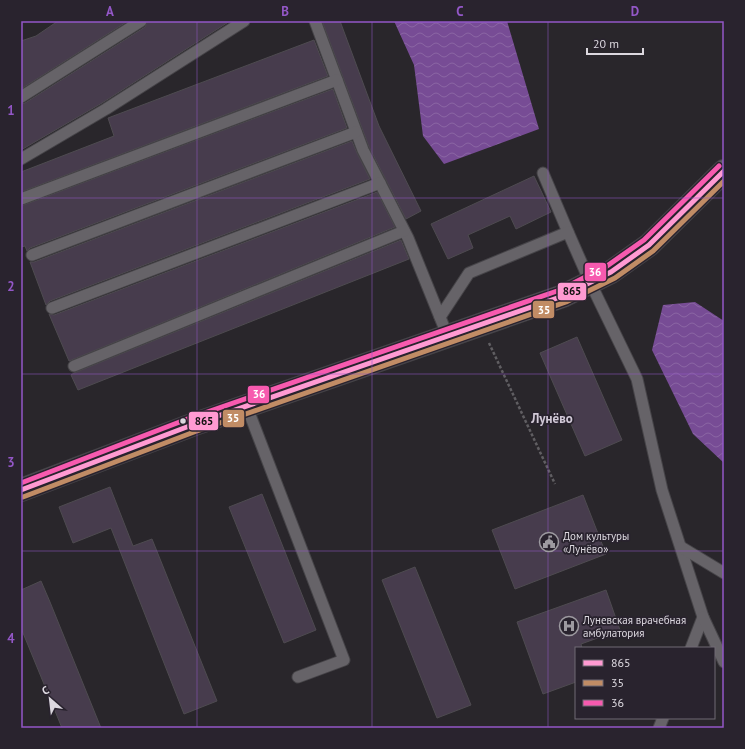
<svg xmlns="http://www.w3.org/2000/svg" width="745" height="749" font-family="'PT Sans',sans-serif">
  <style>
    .water { fill: url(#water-waves) }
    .building { fill: #473c4d; stroke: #4e4b50 }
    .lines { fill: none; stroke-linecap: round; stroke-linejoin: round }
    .lane-casing { stroke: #464448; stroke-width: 13 }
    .secondary-casing { stroke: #464448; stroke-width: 24 }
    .path { stroke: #605e62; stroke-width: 2.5; stroke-dasharray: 3 2; stroke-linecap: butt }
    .lane { stroke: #666368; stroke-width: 11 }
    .secondary { stroke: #615d65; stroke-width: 22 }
    .bus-1-casing { stroke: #29232e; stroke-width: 8 }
    .bus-2-casing { stroke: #29232e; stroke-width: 8 }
    .bus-3-casing { stroke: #29232e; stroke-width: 8 }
    .bus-1 { stroke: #ff9ad2; stroke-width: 5 }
    .bus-2 { stroke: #c18c65; stroke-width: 5 }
    .bus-3 { stroke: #f75aaf; stroke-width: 5 }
    .grid { fill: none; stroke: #9357c7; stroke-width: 1; stroke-opacity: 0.55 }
    .bus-dot { fill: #dcd8df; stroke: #29232e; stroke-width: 1.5 }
    .labels { text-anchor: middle; stroke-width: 3.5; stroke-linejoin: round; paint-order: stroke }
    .poi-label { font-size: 11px; fill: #dcd8df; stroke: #29232e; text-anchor: start }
    .quarter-label { font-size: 13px; font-weight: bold; fill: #d1c9d7; stroke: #29232e }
    .line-badge { stroke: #29232e; stroke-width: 1.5 }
    .badge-label { font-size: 11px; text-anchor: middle; font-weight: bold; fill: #fff }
    .pale-badge-label { font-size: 11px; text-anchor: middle; font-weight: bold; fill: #111 }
    .neatline { fill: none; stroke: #9357c7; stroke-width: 1.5 }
    .grid-label { font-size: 13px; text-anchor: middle; font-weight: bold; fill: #9357c7 }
  </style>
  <defs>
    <pattern id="water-waves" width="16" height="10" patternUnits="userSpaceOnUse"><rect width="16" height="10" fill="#774c95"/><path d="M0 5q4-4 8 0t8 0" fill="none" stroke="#8a65a3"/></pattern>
  </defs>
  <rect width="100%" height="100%" fill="#29262b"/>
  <g class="water">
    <polygon points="394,21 507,21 539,129 444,164 423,136 414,65"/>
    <polygon points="695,302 724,321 724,463 693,434 652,350 663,305"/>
  </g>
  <g class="building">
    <polygon points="58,21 128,21 21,89 21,41 36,36"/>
    <polygon points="148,21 230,21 102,103 21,150 21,104 25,103 145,27"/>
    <polygon points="322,21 340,21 379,126 421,211 406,219 369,147"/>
    <polygon points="314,40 328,76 21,192 21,172 114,136 108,118"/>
    <polygon points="333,89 347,128 30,248 27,251 25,246 21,247 21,206"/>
    <polygon points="352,141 357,153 370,179 50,301 46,305 30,262 34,262"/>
    <polygon points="534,176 551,212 516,229 510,216 468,235 473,248 448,259 431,224"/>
    <polygon points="377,192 395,227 69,361 49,314 54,315"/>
    <polygon points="401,240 409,259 78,390 71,375 74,373"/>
    <polygon points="577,337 622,440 585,456 540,353"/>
    <polygon points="110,487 133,546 152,539 217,701 184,714 111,528 73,543 59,507"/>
    <polygon points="262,494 316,630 284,643 229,507"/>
    <polygon points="583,495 606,554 515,589 492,530"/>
    <polygon points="415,567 471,705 437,718 382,580"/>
    <polygon points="41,581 50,602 101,728 62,728 21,628 21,590"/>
    <polygon points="606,590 620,630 581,644 582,648 576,648 576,682 543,694 517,622"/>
  </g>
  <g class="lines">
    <defs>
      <g id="lane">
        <polyline points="315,21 363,150 408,238 448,337"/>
        <polyline points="21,97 141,21"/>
        <polyline points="21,159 106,109 244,21"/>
        <polyline points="543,173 568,232"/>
        <polyline points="21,199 337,80"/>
        <polyline points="32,255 356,132"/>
        <polyline points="52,308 380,183"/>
        <polyline points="440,317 469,273 568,232 590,282 637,379 662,490 703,617 691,648"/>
        <polyline points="74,366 404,231"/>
        <polyline points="247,407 344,660 298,677"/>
        <polyline points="681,547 724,573"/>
        <polyline points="703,617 724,662"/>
        <polyline points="659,728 663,718"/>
      </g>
      <polyline id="secondary" points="21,490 192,425 563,296 611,272 649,245 724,171"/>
    </defs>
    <use href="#lane" class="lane-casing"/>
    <use href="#secondary" class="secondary-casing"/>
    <polyline class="path" points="489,343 555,484"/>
    <use href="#lane" class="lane"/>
    <use href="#secondary" class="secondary"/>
    <defs>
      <polyline id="bus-1" points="21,490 192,425 563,296 611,272 649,245 724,171"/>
      <polyline id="bus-2" points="23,497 194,432 566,302 615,278 653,251 724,181"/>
      <polyline id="bus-3" points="21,483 190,418 560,290 607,266 644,240 719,166"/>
    </defs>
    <use href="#bus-1" class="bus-1-casing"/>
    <use href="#bus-2" class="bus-2-casing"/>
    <use href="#bus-3" class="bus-3-casing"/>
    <use href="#bus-1" class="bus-1"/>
    <use href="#bus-2" class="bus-2"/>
    <use href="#bus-3" class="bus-3"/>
  </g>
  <path class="grid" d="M197,21V728M372,21V728M548,21V728M21,198H724M21,374H724M21,551H724"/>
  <defs>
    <symbol id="civic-ring" viewBox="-11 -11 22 22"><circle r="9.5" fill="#29232e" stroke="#9d9aa0" stroke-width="1.5"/><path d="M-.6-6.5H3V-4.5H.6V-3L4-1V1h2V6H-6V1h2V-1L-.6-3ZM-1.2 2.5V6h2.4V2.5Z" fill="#9d9aa0"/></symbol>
    <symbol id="hospital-ring" viewBox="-11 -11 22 22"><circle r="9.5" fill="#29232e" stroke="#9d9aa0" stroke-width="1.5"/><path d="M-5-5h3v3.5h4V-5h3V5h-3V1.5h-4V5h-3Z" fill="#9d9aa0"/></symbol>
  </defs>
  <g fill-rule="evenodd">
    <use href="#civic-ring" x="538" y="531" width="22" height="22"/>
    <use href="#hospital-ring" x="558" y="615" width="22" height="22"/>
  </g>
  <circle class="bus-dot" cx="183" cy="421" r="3.5"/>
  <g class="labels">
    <g class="poi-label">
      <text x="563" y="540">Дом культуры<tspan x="563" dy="13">«Лунёво»</tspan></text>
      <text x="583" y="624">Луневская врачебная<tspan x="583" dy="13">амбулатория</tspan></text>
    </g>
    <g class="quarter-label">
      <text x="552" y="423">Лунёво</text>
    </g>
  </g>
  <g class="line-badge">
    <rect x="584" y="262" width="23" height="20" rx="4" fill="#f75aaf"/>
    <rect x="557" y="282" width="30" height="19" rx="4" fill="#ff9ad2"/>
    <rect x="532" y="300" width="23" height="19" rx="4" fill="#c18c65"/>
    <rect x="247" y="385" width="23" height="19" rx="4" fill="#f75aaf"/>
    <rect x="222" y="409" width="23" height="19" rx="4" fill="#c18c65"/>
    <rect x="188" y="411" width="31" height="20" rx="4" fill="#ff9ad2"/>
  </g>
  <g class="badge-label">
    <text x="595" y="276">36</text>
    <text x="544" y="314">35</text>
    <text x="259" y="398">36</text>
    <text x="233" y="422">35</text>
  </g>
  <g class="pale-badge-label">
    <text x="572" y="295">865</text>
    <text x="204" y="425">865</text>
  </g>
  <rect width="745" height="749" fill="none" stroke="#29232e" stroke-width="44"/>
  <rect x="575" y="647" width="140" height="72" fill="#29232e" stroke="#716b75"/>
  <rect x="583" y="660" width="20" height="6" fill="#ff9ad2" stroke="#716b75"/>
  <text x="611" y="667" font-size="12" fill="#dcd8df">865</text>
  <rect x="583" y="680" width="20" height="6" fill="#c18c65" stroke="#716b75"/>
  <text x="611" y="687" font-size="12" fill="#dcd8df">35</text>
  <rect x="583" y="700" width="20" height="6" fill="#f75aaf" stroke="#716b75"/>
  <text x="611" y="707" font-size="12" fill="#dcd8df">36</text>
  <g transform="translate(50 699) rotate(332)" stroke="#29232e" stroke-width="3" paint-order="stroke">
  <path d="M0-3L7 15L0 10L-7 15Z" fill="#dcd8df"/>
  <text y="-6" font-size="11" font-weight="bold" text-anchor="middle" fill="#dcd8df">С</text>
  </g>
  <path d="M587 48v6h56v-6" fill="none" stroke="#dcd8df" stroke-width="2"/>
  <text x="593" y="48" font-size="12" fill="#dcd8df" stroke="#29232e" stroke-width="3" paint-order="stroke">20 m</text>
  <rect x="22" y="22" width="701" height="705" class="neatline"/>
  <g class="grid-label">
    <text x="110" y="16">A</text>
    <text x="285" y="16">B</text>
    <text x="460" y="16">C</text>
    <text x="635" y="16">D</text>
    <text x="11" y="115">1</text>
    <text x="11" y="291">2</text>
    <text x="11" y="467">3</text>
    <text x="11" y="643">4</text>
  </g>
</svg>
